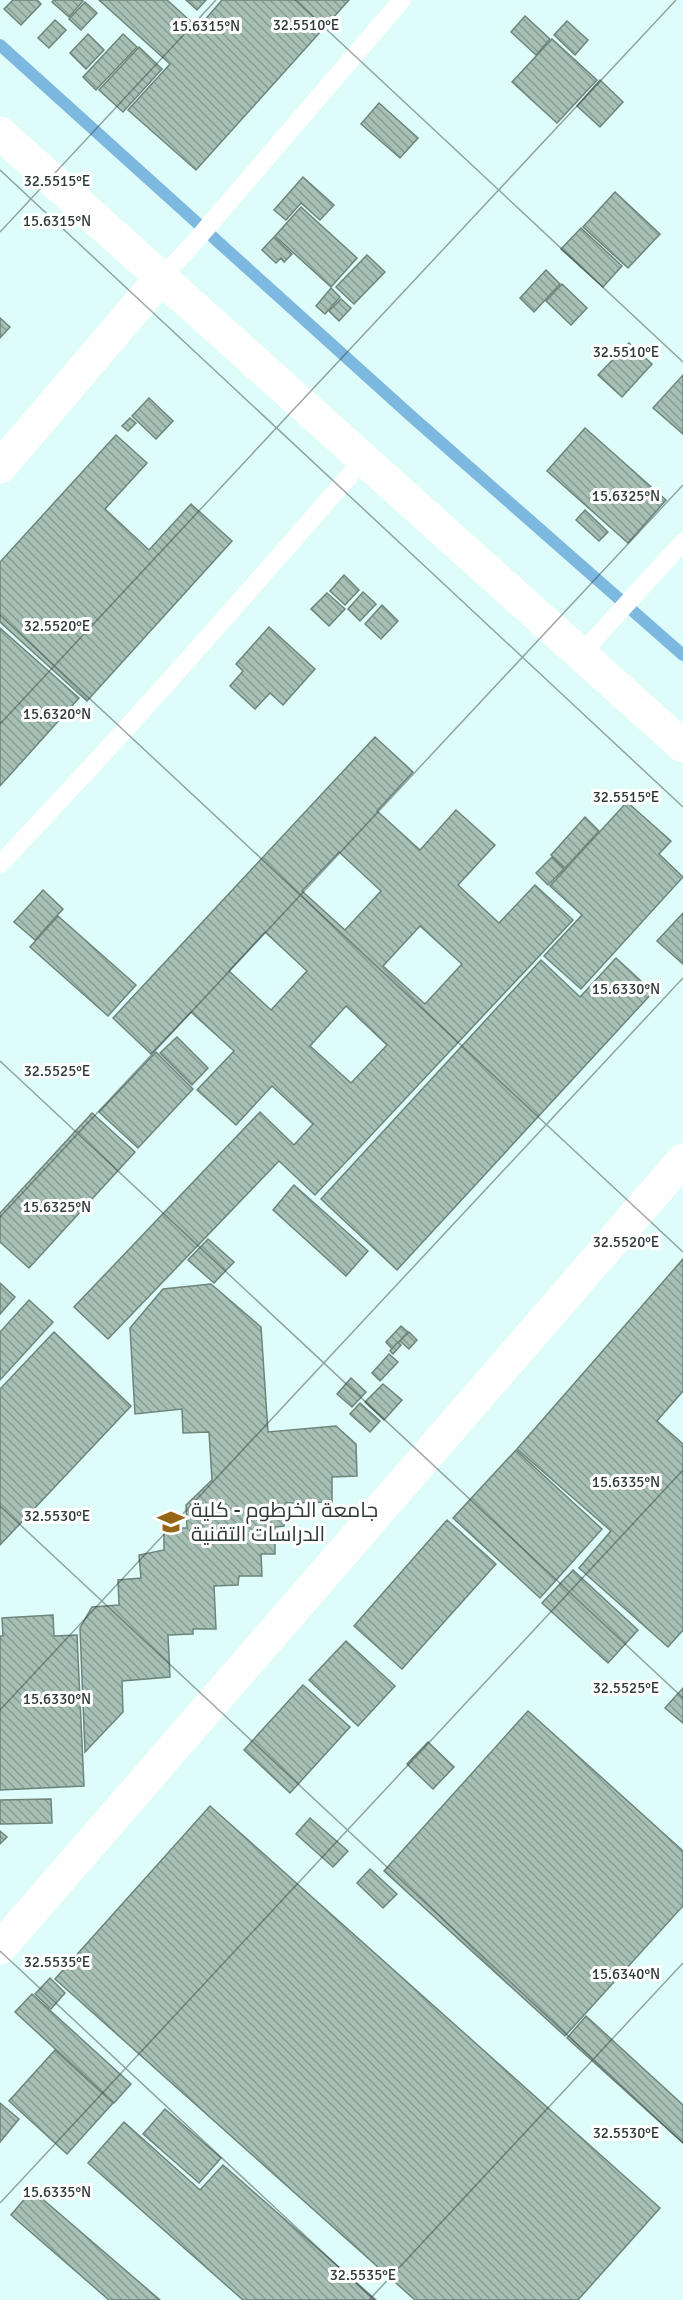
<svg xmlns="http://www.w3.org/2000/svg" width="683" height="2300" font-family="Signika,Cairo,sans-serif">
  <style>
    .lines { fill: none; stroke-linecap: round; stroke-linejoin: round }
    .stream { stroke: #7cb8e0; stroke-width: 12 }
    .building { fill: url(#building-back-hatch); stroke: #6d857b; stroke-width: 1.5; fill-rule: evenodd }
    .lane { stroke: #fff; stroke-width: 18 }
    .street { stroke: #fff; stroke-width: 33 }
    .secondary { stroke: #fff; stroke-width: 33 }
    .ticks { fill: none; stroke: #2f3a39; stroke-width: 1.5; stroke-opacity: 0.45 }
    .labels { text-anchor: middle; stroke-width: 6; stroke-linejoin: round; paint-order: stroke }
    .poi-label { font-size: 21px; fill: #2f3a39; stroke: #fff; text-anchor: start }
    .ticks-label { font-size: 15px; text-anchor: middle; fill: #2f3a39; stroke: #fff; stroke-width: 6; stroke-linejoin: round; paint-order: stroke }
  </style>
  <defs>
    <pattern id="building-back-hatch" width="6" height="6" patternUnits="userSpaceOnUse" patternTransform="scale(1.5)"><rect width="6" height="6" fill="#a7c0b5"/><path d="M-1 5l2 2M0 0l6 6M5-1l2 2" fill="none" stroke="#889d94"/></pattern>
  </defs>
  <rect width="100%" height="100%" fill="#defcfa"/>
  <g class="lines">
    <polyline class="stream" points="0,45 410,415 683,655"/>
  </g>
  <g class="building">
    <polygon points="13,0 37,0 41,4 21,25 4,9"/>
    <polygon points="54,0 81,0 83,1 69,17 52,2"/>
    <polygon points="99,0 167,0 198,28 222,0 349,0 196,170 128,110 170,64"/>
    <polygon points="186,0 206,0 197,10"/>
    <polygon points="85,2 97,13 81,30 69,19"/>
    <polygon points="525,16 550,39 536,55 511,32"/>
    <polygon points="55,20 66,30 49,48 38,38"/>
    <polygon points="567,21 588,40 575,55 554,35"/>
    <polygon points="88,34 104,50 86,69 70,53"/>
    <polygon points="123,34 137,47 96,90 83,77"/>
    <polygon points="552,39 597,80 557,123 512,82"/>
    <polygon points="139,47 162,69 123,112 99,90"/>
    <polygon points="600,80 623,102 600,127 577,106"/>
    <polygon points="379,103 418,138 400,158 361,124"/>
    <polygon points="303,177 334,205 320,220 301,203 286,220 274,210"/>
    <polygon points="615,192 660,234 628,268 583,227"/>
    <polygon points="301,207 357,258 331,287 275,236"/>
    <polygon points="581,228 622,266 603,287 561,249"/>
    <polygon points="274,237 292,254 284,262 281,258 276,263 262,250"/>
    <polygon points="367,255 385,272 354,304 336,287"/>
    <polygon points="546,270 560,284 534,312 520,298"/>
    <polygon points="562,284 587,308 571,325 546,301"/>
    <polygon points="331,288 340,297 325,314 316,306"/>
    <polygon points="341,299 351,308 339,321 329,311"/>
    <polygon points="0,318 10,327 0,338"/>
    <polygon points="629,343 652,364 622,397 598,375"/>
    <polygon points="683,375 683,434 653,408"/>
    <polygon points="149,398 173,421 156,439 132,416"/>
    <polygon points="130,418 136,423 128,431 122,426"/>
    <polygon points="585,428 666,500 628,543 547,471"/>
    <polygon points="116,435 147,463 105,509 149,550 191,504 232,541 87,701 0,622 0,562"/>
    <polygon points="585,510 608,532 599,541 576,520"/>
    <polygon points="344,575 359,590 345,605 330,591"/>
    <polygon points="363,592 376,604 360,621 348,609"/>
    <polygon points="327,593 345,609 329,626 311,609"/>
    <polygon points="382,605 398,621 381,639 365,624"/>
    <polygon points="269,627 315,669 283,705 270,693 255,709 230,686 243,671 236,664"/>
    <polygon points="0,628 79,698 0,786"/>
    <path d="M375,737L413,772L377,811L420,850L456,810L495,845L458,885L499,923L535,885L573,920L315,1195L279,1161L108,1339L74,1307L260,1112L294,1145L313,1124L272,1086L236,1125L197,1090L234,1051L191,1012L151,1054L113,1018ZM339,852L381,891L345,930L302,891ZM420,926L462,964L425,1004L383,966ZM265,932L307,971L271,1010L229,971ZM346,1006L387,1045L351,1083L310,1046Z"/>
    <polygon points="627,802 671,841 659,854 683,877 581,989 544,956 582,915 550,886"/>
    <polygon points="585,817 599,831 565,868 551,855"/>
    <polygon points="552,857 564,869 548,885 536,873"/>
    <polygon points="43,890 63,909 35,940 14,922"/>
    <polygon points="683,913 683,964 657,941"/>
    <polygon points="58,916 136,985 108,1016 30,947"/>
    <polygon points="616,958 653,992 397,1270 321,1199 541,960 580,997"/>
    <polygon points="177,1037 208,1068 192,1085 160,1053"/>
    <polygon points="156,1052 193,1089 138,1148 99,1112"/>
    <polygon points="92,1113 135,1152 29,1268 0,1242 0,1213"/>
    <polygon points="294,1185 368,1251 346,1276 273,1210"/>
    <polygon points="208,1239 234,1262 214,1283 188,1260"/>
    <polygon points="683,1259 683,1391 657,1421 683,1444 683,1630 668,1647 579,1568 611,1531 517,1449"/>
    <polygon points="0,1283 15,1297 0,1314"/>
    <polygon points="211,1284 261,1327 268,1432 336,1426 356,1444 357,1476 332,1477 332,1502 285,1503 284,1526 275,1527 275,1554 261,1554 262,1576 239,1576 238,1585 214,1586 216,1629 193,1629 193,1634 168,1635 170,1677 122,1681 123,1712 85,1752 80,1628 92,1607 119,1605 118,1580 141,1578 139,1555 164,1550 164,1528 187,1528 186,1505 212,1480 209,1432 183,1433 182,1409 135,1414 130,1328 163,1289"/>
    <polygon points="29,1300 53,1322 0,1380 0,1332"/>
    <polygon points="401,1326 408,1332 392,1349 386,1342"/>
    <polygon points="54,1332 131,1406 0,1545 0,1389"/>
    <polygon points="409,1332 417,1340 409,1349 400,1341"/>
    <polygon points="398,1342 401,1345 393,1354 390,1351"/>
    <polygon points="389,1354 398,1362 380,1381 372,1373"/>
    <polygon points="351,1378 366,1392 352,1407 337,1394"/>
    <polygon points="383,1384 402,1400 384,1420 365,1402"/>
    <polygon points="360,1403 380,1421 370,1432 350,1414"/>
    <polygon points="516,1450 602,1529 540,1598 453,1518"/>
    <polygon points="447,1520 496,1564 402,1669 354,1626"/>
    <polygon points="573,1570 638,1630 608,1663 542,1603"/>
    <polygon points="53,1615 54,1636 77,1635 84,1786 0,1790 0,1636 3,1636 2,1618"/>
    <polygon points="346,1641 395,1686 358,1726 309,1680"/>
    <polygon points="303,1685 350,1727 290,1793 244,1750"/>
    <polygon points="683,1688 683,1723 665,1708"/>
    <polygon points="528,1711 683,1851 683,1906 565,2036 384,1871"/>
    <polygon points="428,1742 454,1767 433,1789 407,1764"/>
    <polygon points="51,1799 52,1823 0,1824 0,1800"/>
    <polygon points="210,1806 660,2208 578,2300 415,2300 55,1979"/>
    <polygon points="310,1818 348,1851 333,1867 296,1834"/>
    <polygon points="0,1831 7,1837 0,1844"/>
    <polygon points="370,1869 397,1894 383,1908 357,1883"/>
    <polygon points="50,1978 65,1993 51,2009 35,1994"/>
    <polygon points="32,1994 131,2084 114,2103 15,2012"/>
    <polygon points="586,2016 683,2105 683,2143 567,2038"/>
    <polygon points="55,2050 113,2103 67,2154 9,2101"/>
    <polygon points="0,2103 19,2119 0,2142"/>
    <polygon points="165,2109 221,2158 199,2183 143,2134"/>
    <polygon points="124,2122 200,2190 223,2165 376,2300 243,2300 88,2163"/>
    <polygon points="32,2190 160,2300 109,2300 11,2215"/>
  </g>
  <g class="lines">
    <g class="lane">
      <polyline points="161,278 192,245 402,0"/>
      <polyline points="581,654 683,542"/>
      <path d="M0,864C125,733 245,596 364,459"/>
    </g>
    <g class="street">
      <polyline points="0,467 161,278"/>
      <polyline points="0,1948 683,1160"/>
    </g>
    <polyline class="secondary" points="0,133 683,746"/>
  </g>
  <path class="ticks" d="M295,0L683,362M0,170L683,807M0,232L216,0M0,615L683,1252M0,724L676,0M0,1061L683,1698M0,1217L683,485M0,1506L683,2143M0,1710L683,978M0,1951L374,2300M0,2203L683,1470M369,2300L683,1963"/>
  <defs>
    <symbol id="university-bare" viewBox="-9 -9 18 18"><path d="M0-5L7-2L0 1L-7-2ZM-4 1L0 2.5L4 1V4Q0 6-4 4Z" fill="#966617" stroke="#fff" stroke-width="2.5" paint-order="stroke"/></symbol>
  </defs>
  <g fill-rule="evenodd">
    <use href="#university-bare" x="152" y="1503" width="38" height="38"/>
  </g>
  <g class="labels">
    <g class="poi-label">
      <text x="191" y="1517">جامعة الخرطوم - كلية<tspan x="191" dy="24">الدراسات التقنية</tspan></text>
    </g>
  </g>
  <g class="ticks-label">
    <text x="306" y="30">32.5510°E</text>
    <text x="206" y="31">15.6315°N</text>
    <text x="57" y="186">32.5515°E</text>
    <text x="57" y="226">15.6315°N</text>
    <text x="626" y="357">32.5510°E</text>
    <text x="626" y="501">15.6325°N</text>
    <text x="57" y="631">32.5520°E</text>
    <text x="57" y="719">15.6320°N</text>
    <text x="626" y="802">32.5515°E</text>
    <text x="626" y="994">15.6330°N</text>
    <text x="57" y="1076">32.5525°E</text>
    <text x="57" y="1212">15.6325°N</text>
    <text x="626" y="1247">32.5520°E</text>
    <text x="626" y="1487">15.6335°N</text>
    <text x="57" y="1521">32.5530°E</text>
    <text x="626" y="1693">32.5525°E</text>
    <text x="57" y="1704">15.6330°N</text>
    <text x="57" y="1967">32.5535°E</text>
    <text x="626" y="1979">15.6340°N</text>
    <text x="626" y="2138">32.5530°E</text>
    <text x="57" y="2197">15.6335°N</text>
    <text x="363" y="2280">32.5535°E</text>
  </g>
</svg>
